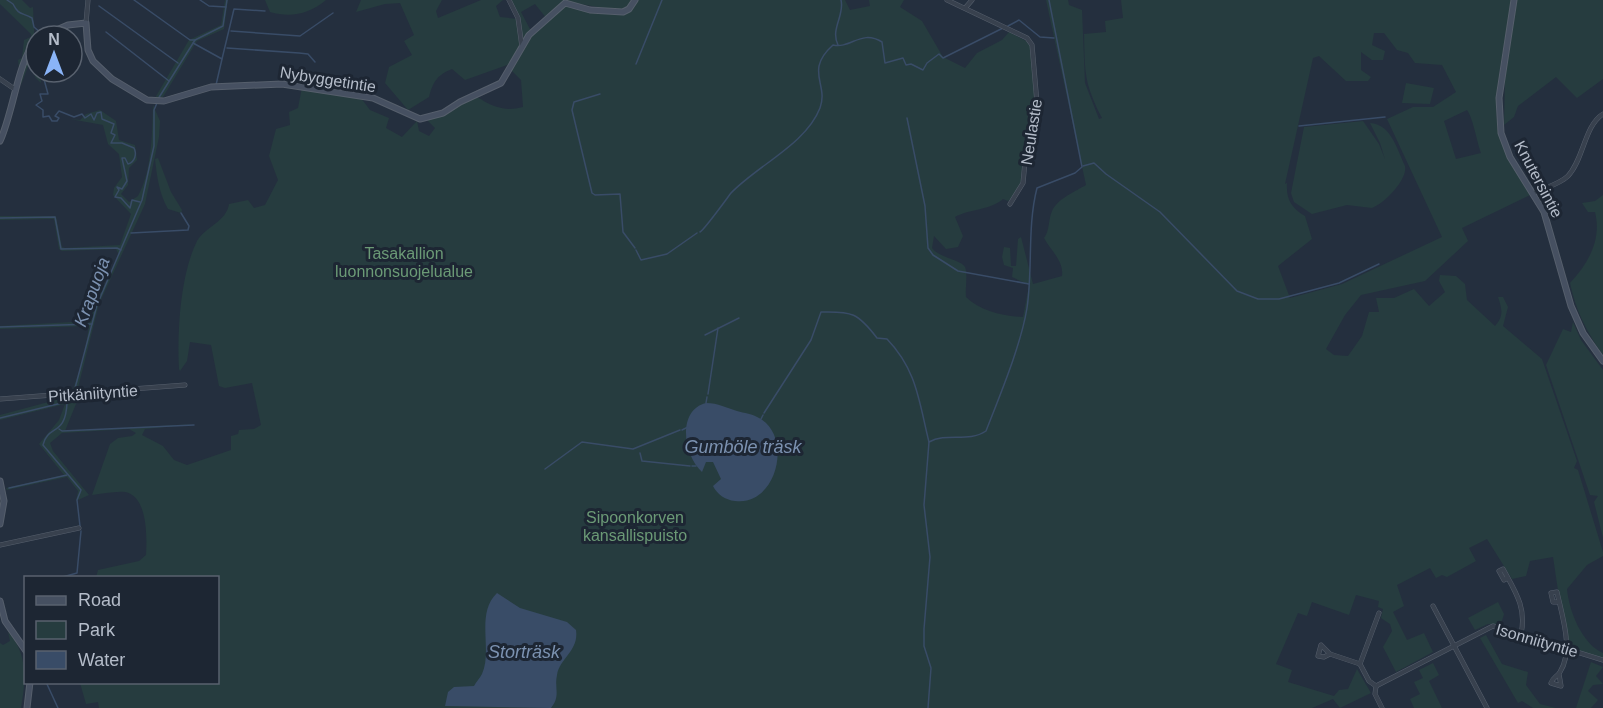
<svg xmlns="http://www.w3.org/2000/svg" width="1603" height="708" font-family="Arial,sans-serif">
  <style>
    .green { fill: #263c3f; fill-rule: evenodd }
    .water { fill: #394c67 }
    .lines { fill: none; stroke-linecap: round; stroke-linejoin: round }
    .stream { stroke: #394c67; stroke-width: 1.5 }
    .street-casing { stroke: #565f6c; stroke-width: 5 }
    .secondary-casing { stroke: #565f6c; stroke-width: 7 }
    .street { stroke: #38414e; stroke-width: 4 }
    .secondary { stroke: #465061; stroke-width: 5 }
    .labels { text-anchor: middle; stroke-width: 6; stroke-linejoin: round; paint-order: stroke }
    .street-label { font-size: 16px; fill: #b4bcc9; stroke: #1d2633 }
    .park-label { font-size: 16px; fill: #6b9a76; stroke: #1d2633 }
    .water-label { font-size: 18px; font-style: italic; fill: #7c92b1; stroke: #1d2633 }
  </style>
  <rect width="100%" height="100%" fill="#242f3e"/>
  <g class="green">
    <polygon points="0,0 22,0 30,8 33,7 36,72 40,72 41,83 35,77 30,61 21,85 18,60 22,58 24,40 31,37 31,34 0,4"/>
    <polygon points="225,0 228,0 224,29 197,41 163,97 155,98 189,40 221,25"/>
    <path d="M265,0H326C309,14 291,18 270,12Z"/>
    <path d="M361,0H442L436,11L438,18L481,0H503L496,6L500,17L518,19L509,0H633L628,8L620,11L564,1L547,19L535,4L521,12L531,31L513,63L465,80L452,69C437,75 433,82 429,97L408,110L385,83L389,67L412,55L404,41L414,35L400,3L385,4L356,12Z"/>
    <path d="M637,0H845L850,10L870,6L869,0H904L900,7L922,21L943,57L965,68L977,53L1002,40L1009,32L1030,43L1035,97L1031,116L1028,117C1032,126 1024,138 1023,149C1020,166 1027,190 1008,201L1003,199C991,210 969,209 955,217L963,236L958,247L946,249L934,236L932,248C939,258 962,260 965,267C968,274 965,289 966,297C980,311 1003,316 1023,317L1029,285L1012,277L1013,268L1004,265L1002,257L1004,247L1010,248L1011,266H1016L1018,239L1021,237L1033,284L1062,276C1064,261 1051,251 1044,238C1050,230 1048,220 1052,211C1057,199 1076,191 1086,185L1046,0H1068L1069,5L1082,10L1085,83L1099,119L1102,118C1084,83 1085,73 1084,34L1106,32L1105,21L1123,18L1121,0H1512C1507,38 1489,102 1500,138C1506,158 1521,176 1532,194L1462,228L1468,241L1425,281L1361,295L1345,315L1326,349L1334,355L1348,356L1362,336L1369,312H1379L1376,298H1394L1414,289L1429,306L1445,292L1439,281L1440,275L1456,276L1465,284L1467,300L1495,326C1504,316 1502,309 1498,297H1503L1508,307L1503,326L1542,359L1577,461L1574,468L1578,470L1603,552V556L1587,565L1567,589C1569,611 1582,644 1603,653V660L1569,649L1566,644L1553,557L1530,561L1526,576L1512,579L1487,539L1469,548L1476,561L1447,577L1442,575L1436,578L1430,568L1397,585L1404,606L1393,612L1407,640L1424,633L1433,652L1396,672L1383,647L1392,631L1390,624L1381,618L1383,609L1378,607L1379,601L1356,595L1349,615L1312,602L1307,616L1298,613L1276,664L1292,670L1288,682L1334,696L1339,690L1348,689L1357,669L1371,693L1340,708L1333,699L1312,708H99L98,702L86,704L80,683L218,682V578L96,577L98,570L139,561L146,555C147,538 148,496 125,492C115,491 102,494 92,495L110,444L118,438L132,436L136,433L129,429L62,433L50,443L53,451L89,495L76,501L78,491L67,477L7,490L6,488L64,475L39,444L59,420L65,404L0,420V415L67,397H82L78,399L65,431L195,424L145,429L142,435L163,446L174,460L187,465L231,450V436L238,434L239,430L254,429L261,425L252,383L225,388L219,386L211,345L190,342L187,361L180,371L179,369C177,333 180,275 197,241C204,228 227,221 229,204L248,200L254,208L265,205L278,180L269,156L276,129L290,125L289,112L298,108L302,87L361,98L370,110L389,118L386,128L402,137L417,121L419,131L429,136L435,128L426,119L477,97C493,107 505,112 523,107L521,80L511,70L531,36L565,5L623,14L631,10ZM1374,33H1384L1397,50L1408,53L1415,63L1442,65L1456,92L1433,107H1413L1387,119L1442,237L1342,284L1290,298L1278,266L1312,239L1305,216C1291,208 1286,199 1287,183L1285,184L1313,58L1319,56L1346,81H1368L1371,77L1361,70V52L1372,60H1383L1385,51L1372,45ZM1467,110C1473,118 1477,142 1481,153L1456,159L1444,121Z"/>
    <polygon points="1517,0 1603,0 1603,79 1577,98 1556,77 1518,106 1514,117 1504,125 1505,78"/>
    <polygon points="1406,83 1434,88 1430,104 1402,103"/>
    <path d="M153,105L160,121L159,137L145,204L99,304L77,392H72L84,357L89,326L0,329V326L90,321L95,305L119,255L116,249L62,251L59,249L54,219L0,220V216H56L62,247L65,248L120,245L131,214L113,195L114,188L122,177L119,154L108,144L103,125L70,119L80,120L86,114L100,110L116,121L119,140L135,145L137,160L129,168L128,185L121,194L129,202L138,196C152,171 152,134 153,105Z"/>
    <path d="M1363,121L1379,144L1385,159L1380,143L1370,123C1391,124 1397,149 1405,166C1408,179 1385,203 1372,208L1347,205L1312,214L1294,202L1291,193L1304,127Z"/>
    <path d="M158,158L171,192L182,210L181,213L168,209C159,193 157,177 155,159Z"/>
    <path d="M1603,195V355C1586,331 1576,311 1570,283C1588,264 1602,240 1595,212H1588L1582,203L1595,201Z"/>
    <polygon points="1573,322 1581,340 1603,370 1603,538 1594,502 1598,496 1590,495 1546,365 1563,329 1571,332"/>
    <polygon points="1498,602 1504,614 1501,624 1488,624 1475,630 1468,618"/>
    <path d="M8,632C28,653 26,681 21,708H0V643L3,645L10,641Z"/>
    <polygon points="1486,635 1502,664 1528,672 1526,685 1540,704 1556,708 1533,708 1522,701 1518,703 1480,638"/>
    <polygon points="1591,662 1603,667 1596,676 1603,684 1593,685 1588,691 1598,700 1591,708 1576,708"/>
    <polygon points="1433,663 1439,675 1429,681 1442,708 1414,708 1410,699 1420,694 1414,682 1423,678 1419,670"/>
  </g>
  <g class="water">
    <path d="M706,403C718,403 727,408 737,411C744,413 753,414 759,418C794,437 776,507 735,501C725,500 717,494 713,486L721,479L713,462H706L702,472C683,455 677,410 706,403Z"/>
    <path d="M497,593L520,608L567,622L576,630C579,651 560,658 557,675C554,688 561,696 551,708L445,706L448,692L454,687L474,686C476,682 480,678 482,674C493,650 475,614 497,593Z"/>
  </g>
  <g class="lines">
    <g class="stream">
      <path d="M7,0L13,4C19,16 22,12 32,18L34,27L42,34"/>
      <polyline points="134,0 190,40 195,40"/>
      <polyline points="200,0 209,6 226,7"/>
      <polyline points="99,6 178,63"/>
      <polyline points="1008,26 1019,20 1040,37 1054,38"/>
      <polyline points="231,31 300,36 333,13"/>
      <polyline points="106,32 169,81"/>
      <polyline points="193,43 222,59 234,9 265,11"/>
      <path d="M838,45C830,29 845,15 841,0"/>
      <polyline points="227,48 299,53 308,54 315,62"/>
      <polyline points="636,64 662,0"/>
      <path d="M42,72L48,94H40L42,101L36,105L43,110V117L49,116L52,121H57L59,118L55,116L59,111L74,117L82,114L85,118L91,114L94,120L97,113L101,112L102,119L114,124L111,133L115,135L111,143H122L134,148C137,154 135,162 128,164L125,158H122L127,181L122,189L117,187L119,190L115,197L121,198L130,208L132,200L140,202"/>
      <polyline points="216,85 222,59"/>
      <polyline points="600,94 574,102 572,110 592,193 595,195 620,194 623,232 635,248"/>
      <polyline points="170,97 200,88"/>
      <polyline points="158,99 195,40 223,26 227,0"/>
      <polyline points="907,118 925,206 928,248 933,255 958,271 1029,284"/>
      <polyline points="1299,126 1385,117"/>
      <polyline points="1083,166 1094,163 1106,174 1160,212 1237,291 1258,299 1279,299 1339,283 1379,264"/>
      <polyline points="0,218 55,217 61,249 117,248 121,250"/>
      <path d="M700,232C704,230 725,201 731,193C758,165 806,144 820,108C829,84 804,71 833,45C851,49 861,29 882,42L885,63L903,58L906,65L911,64L923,70L927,63L939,54L943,58L1003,28"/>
      <polyline points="131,233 188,230 189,226 181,213"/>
      <polyline points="636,250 641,260 667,254 697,233"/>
      <polyline points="0,327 92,324"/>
      <polyline points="705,335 739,318"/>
      <polyline points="74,392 97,305 142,200 154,146 154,110 157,103"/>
      <polyline points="708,394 718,328"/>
      <path d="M71,399L67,402C66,437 48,424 43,445L81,490L77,500L80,526"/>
      <polyline points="706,403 707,397"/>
      <path d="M764,413L811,340L821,312C852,311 858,313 877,338L887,339C917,370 919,402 929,442"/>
      <polyline points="0,418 66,402"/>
      <polyline points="761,419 763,415"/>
      <polyline points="59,429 62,431 194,425"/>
      <polyline points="682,430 688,427"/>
      <polyline points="640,453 642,461 690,466"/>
      <polyline points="692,466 696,466"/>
      <polyline points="545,469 582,442 633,449 680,430"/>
      <polyline points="9,488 67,475"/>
      <polyline points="59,578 77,573 81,531"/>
      <polyline points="46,682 58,708"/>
      <path d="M928,708L931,668L924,646V629L930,557L924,505L929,442C947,432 968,443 986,431C1000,395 1021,345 1027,308C1033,268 1027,227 1037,188L1075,173L1082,167L1049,0"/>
    </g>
    <defs>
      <g id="street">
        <polyline points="509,0 518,18 522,47"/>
        <polyline points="947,0 1027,38 1032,45 1037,103 1026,151 1023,183 1010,204"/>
        <polyline points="966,7 972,0"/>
        <polyline points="86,23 88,0"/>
        <polyline points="0,79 16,90"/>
        <path d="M1534,193C1544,188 1560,184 1568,176C1584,159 1584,126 1603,114"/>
        <polyline points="0,399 185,385"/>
        <polyline points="0,545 79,528"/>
        <path d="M1508,578L1504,580L1499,571L1503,569C1515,591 1527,608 1521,634"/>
        <path d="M1559,602H1553L1551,593L1557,592C1562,616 1574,650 1560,672C1557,677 1553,677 1551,683L1561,686L1559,674"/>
        <polyline points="1433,606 1487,708"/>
        <polyline points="1330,654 1324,657 1318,656 1321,645 1330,654 1360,664"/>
        <polyline points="1360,664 1379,613"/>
        <polyline points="1360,664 1369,681 1376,686"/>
        <polyline points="1376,686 1493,626 1603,660"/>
        <polyline points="1376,686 1375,694 1382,708"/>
      </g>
      <g id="secondary">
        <polyline points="1514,0 1499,98 1501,133 1510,157 1544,212 1571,306 1583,333 1603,361"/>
        <polyline points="43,36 68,25 86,23 88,50 93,61 112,79 147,100 164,101 211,87 282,84 373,98 420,119 443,113 460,102 501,83 529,35 565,3 590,10 623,12 629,9 635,0"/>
        <path d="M0,141C13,113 18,61 36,40"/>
        <polyline points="0,481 4,501 0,524"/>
        <polyline points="0,601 5,621 26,651"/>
        <polyline points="27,708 30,682"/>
      </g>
    </defs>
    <use href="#street" class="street-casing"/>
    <use href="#secondary" class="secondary-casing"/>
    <use href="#street" class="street"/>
    <use href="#secondary" class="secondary"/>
  </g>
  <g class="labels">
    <g class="street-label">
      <text transform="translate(328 79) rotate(9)" y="6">Nybyggetintie</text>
      <text transform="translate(1031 132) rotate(-81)" y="6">Neulastie</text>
      <text transform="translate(1539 179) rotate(62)" y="6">Knutersintie</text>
      <text transform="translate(93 393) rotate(-4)" y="6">Pitkäniityntie</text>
      <text transform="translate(1537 640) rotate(16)" y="6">Isonniityntie</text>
    </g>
    <g class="park-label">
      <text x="404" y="259">Tasakallion<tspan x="404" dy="18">luonnonsuojelualue</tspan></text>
      <text x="635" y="523">Sipoonkorven<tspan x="635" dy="18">kansallispuisto</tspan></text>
    </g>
    <g class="water-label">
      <text transform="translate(92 292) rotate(-70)" y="6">Krapuoja</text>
      <text x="743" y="453">Gumböle träsk</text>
      <text x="524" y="658">Storträsk</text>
    </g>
  </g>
  <rect x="24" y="576" width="195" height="108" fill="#1d2633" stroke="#59626f" stroke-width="1.5"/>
  <rect x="36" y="596" width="30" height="9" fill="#465061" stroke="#59626f" stroke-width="1.5"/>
  <text x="78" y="606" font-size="18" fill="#b4bcc9">Road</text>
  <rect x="36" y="621" width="30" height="18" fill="#263c3f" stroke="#59626f" stroke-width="1.5"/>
  <text x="78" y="636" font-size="18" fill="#b4bcc9">Park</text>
  <rect x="36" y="651" width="30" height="18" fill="#394c67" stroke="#59626f" stroke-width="1.5"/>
  <text x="78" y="666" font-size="18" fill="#b4bcc9">Water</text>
  <g transform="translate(54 54)"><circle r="28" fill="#1d2633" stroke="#59626f" stroke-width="1.5"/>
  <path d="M0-4.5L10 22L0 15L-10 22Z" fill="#8ab4f8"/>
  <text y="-9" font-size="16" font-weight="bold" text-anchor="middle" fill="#b4bcc9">N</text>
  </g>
</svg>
